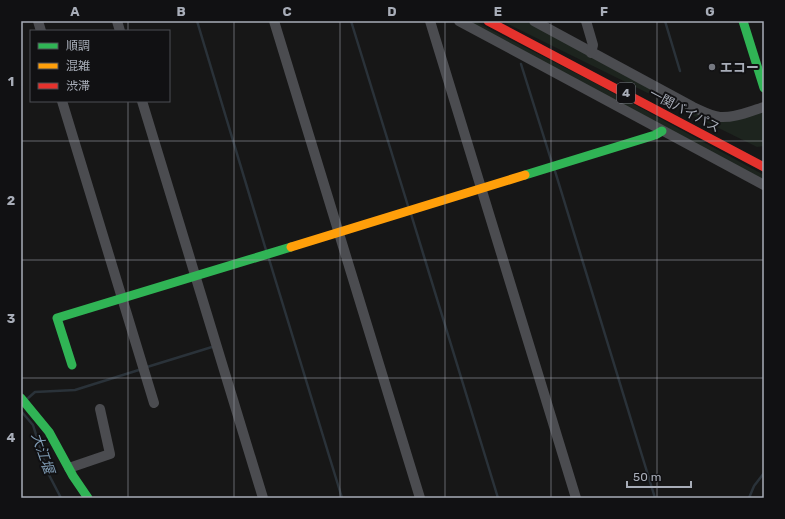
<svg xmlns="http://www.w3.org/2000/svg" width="785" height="519" font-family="Rubik,'Noto Sans JP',sans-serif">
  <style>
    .green { fill: #1d241e }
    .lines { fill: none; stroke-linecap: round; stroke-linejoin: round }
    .stream { stroke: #2a3239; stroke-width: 2.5 }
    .street { stroke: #4b4c50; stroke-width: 10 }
    .fast { stroke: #30b455; stroke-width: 9 }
    .slow { stroke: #ff9f0a; stroke-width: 9 }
    .jam { stroke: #e5322d; stroke-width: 9 }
    .grid { fill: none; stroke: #a8adb8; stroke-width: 1; stroke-opacity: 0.55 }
    .poi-dot { fill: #757880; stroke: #111113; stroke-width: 1.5 }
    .labels { text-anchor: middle; stroke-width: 4; stroke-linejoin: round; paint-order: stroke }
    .shield { fill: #111113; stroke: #7b7e86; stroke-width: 1 }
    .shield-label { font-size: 12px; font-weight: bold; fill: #a8adb8 }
    .poi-label { font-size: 13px; font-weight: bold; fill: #a8adb8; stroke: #111113; text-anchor: start }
    .street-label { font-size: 13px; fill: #a8adb8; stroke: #111113 }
    .water-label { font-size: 14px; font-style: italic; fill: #7f9bb3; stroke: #111113 }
    .neatline { fill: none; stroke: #a8adb8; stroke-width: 1.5 }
    .grid-label { font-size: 13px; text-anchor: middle; font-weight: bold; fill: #a8adb8 }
  </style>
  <rect width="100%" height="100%" fill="#171717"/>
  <g class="green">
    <polygon points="467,21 474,21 591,81 764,175 764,181"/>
    <polygon points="502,21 526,21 698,114 761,113 764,114 764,146 757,147"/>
  </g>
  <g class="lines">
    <g class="stream">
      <polyline points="197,21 266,250"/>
      <polyline points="351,21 408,206"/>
      <polyline points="665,21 680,71"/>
      <polyline points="521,64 552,163"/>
      <polyline points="555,171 655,498"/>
      <polyline points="411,214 498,498"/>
      <polyline points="269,259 342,498"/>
      <polyline points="147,367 212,347"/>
      <polyline points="27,399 35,392 75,390 142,369"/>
      <polyline points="21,411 33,425 48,473 61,498"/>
      <polyline points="749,498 754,486 764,473"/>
    </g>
    <g class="street">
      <polyline points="38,21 41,31"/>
      <polyline points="117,21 120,31"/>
      <polyline points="274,21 420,498"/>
      <polyline points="430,21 576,498"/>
      <polyline points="459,21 764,185"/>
      <path d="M534,21L693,107C702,111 711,116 720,117C735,118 750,111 764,107"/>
      <polyline points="586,21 593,45 591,53"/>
      <polyline points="62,101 154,403"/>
      <polyline points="142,101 263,498"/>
      <polyline points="69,468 110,454 100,409"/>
    </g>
    <g class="fast">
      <polyline points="743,21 764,88"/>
      <polyline points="525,175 655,135 662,131"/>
      <polyline points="72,365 57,318 291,247"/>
      <polyline points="21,398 49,432 73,476 88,498"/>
    </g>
    <polyline class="slow" points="291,247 525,175"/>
    <polyline class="jam" points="488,21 764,167"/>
  </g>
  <path class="grid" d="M128,21V31M234,21V498M340,21V498M445,21V498M551,21V498M657,21V498M128,101V498M21,141H764M21,260H764M21,378H764"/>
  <circle class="poi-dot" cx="712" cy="67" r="4"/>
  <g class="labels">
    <rect class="shield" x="617" y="83" width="18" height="20" rx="3"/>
    <g class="shield-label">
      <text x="626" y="97">4</text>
    </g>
    <g class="poi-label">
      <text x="720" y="72">エコー</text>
    </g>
    <g class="street-label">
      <text transform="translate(685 110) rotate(28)" y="5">一関バイパス</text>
    </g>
    <g class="water-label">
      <text transform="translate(43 453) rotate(71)" y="5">大江堰</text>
    </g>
  </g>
  <rect width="785" height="519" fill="none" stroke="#111113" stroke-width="44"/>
  <rect x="30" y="30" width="140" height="72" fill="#111113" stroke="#4d4f55"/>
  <rect x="38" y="43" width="20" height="6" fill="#30b455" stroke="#4d4f55"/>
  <text x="66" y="50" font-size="12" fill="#a8adb8">順調</text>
  <rect x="38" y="63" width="20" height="6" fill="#ff9f0a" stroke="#4d4f55"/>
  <text x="66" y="70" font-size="12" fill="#a8adb8">混雑</text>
  <rect x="38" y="83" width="20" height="6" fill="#e5322d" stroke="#4d4f55"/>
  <text x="66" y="90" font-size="12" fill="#a8adb8">渋滞</text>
  <path d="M627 481v6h64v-6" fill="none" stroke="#a8adb8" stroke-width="2"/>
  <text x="633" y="481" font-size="12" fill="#a8adb8" stroke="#111113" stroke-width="3" paint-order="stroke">50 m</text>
  <rect x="22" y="22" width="741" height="475" class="neatline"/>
  <g class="grid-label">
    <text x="75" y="16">A</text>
    <text x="181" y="16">B</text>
    <text x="287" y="16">C</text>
    <text x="392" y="16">D</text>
    <text x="498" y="16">E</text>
    <text x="604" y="16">F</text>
    <text x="710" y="16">G</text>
    <text x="11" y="86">1</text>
    <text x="11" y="205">2</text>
    <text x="11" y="323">3</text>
    <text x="11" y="442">4</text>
  </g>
</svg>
